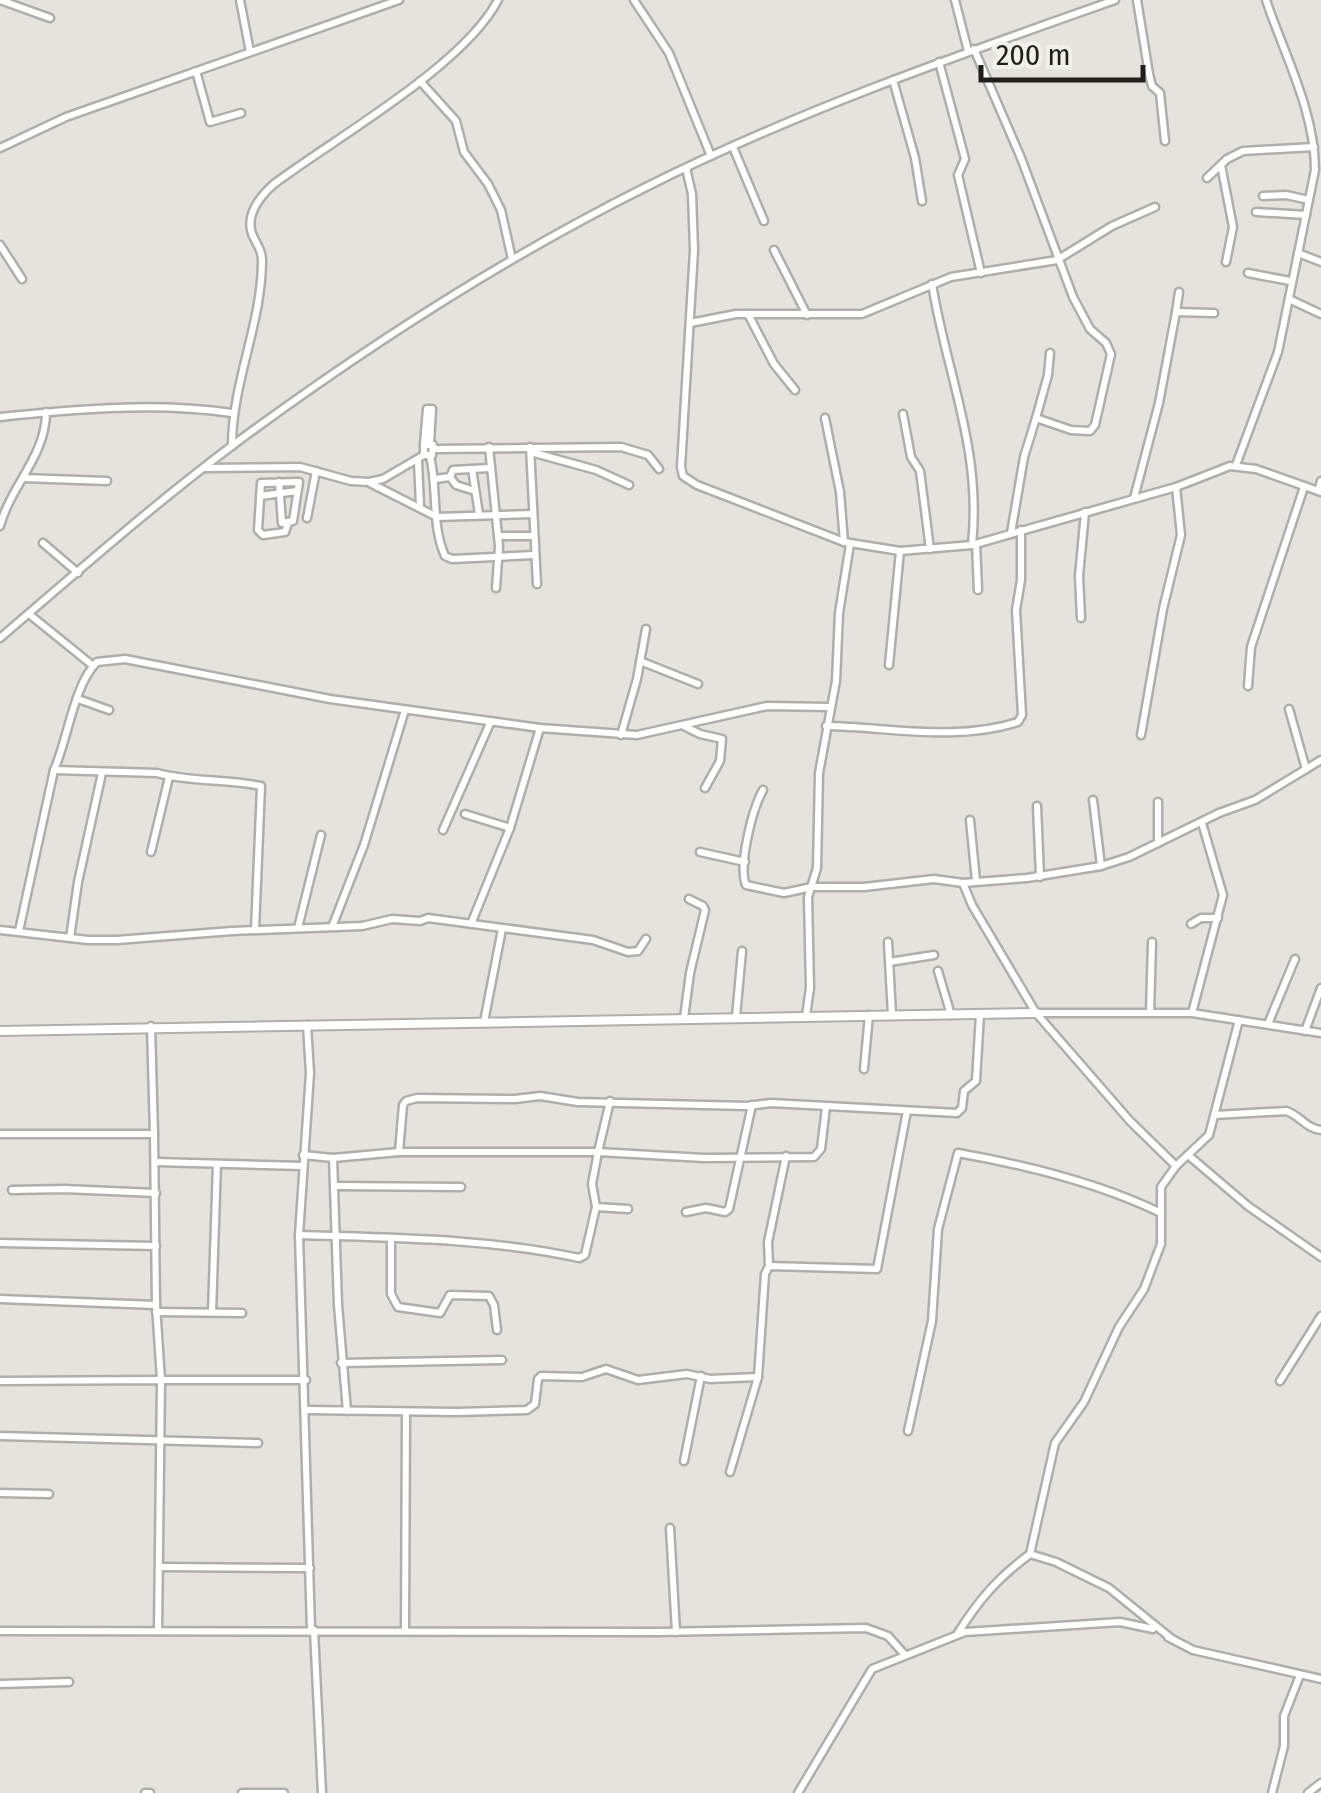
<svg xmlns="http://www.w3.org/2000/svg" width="1321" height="1793" font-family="'Fira Sans Condensed',sans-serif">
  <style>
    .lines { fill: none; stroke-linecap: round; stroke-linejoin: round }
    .minor-casing { stroke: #b0aeaa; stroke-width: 11 }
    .tertiary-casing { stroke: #b0aeaa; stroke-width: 12 }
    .minor { stroke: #fff; stroke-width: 6 }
    .tertiary { stroke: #fff; stroke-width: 8 }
  </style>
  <rect width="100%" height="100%" fill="#e6e3df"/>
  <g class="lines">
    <defs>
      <g id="minor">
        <polyline points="0,0 50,18"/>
        <polyline points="240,0 250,52"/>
        <polyline points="634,0 669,53 711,156"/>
        <polyline points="955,0 968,51"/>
        <polyline points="1137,0 1149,74 1152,86 1160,93 1165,141"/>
        <polyline points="974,49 1021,158 1073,297 1090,329 1106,343 1111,354 1095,425 1090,431 1071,430 1036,418 1024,457 1011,533"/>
        <polyline points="939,62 965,159 958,175 981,273"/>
        <polyline points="196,71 210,122 241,113"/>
        <polyline points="893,80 915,158 922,201"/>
        <polyline points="420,81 456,121 464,152 488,184 501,210 512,259"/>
        <polyline points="733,147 764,221"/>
        <polyline points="0,148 66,117 399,0"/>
        <polyline points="1221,165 1233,227 1226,262"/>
        <polyline points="686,168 692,194 694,250 681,467 683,476 697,485 844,542 900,551 972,545 1176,487 1230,466 1256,469 1321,492"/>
        <polyline points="1207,178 1227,159 1243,151 1314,147"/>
        <polyline points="1263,196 1286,195 1309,200"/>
        <polyline points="1256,212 1306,215"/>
        <polyline points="0,245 22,279"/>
        <polyline points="774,250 807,315"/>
        <polyline points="1298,253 1321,262"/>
        <polyline points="1248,273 1290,281"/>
        <path d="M932,284C947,376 982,449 972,545"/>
        <polyline points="1289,299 1321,314"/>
        <polyline points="1176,312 1179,292"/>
        <polyline points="748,314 774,364 795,390"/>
        <polyline points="690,323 736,314 862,314 951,277 1057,260 1112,226 1155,207"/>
        <polyline points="903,414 911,457 920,471 930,549"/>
        <path d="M0,417C76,409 156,402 232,413"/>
        <polyline points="825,418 840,492 844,542"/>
        <polyline points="1036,418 1048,375 1050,353"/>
        <polyline points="424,444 427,409 432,409 430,443"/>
        <path d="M232,446C232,382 262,324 262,260C262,250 258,247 254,238C243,218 259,197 274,184C335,138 464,66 498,0"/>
        <polyline points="489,447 499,546 496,588"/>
        <polyline points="530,447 537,584"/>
        <polyline points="435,449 621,447 648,455 659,469"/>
        <polyline points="531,452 596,470 629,485"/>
        <path d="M430,456C438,489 431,525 445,556L452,559L534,555"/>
        <polyline points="418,461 420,506"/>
        <path d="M1236,465L1278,352L1315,170C1315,111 1284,54 1266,0"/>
        <polyline points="206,468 300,467 351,481 369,482 383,479 424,455 432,455 433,445 424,445 424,455"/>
        <polyline points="472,469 479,514"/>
        <polyline points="450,477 453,470 490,468"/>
        <polyline points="23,478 107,481"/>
        <polyline points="435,479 450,477 456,485 475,491"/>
        <polyline points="279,482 282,523 293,521 299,482 261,483 258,530 263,535 285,532 288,523"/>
        <polyline points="370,483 437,517 533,514"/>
        <polyline points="1318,491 1321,481"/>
        <polyline points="260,496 297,491"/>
        <polyline points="1134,498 1159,403 1176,312 1214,313"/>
        <polyline points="307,518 316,471"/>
        <path d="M0,526C11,485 46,456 46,412"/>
        <polyline points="498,536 534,536"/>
        <polyline points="43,543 78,573"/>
        <polyline points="976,544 978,590"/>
        <polyline points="29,614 92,665"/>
        <polyline points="1081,618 1079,576 1085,512"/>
        <path d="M0,638C76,573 153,505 233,445C363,349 500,260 644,188C795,112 956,56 1115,0"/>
        <polyline points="640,661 698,684"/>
        <polyline points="889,665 900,551"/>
        <polyline points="1248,686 1251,647 1304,487"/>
        <polyline points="78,699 109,710"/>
        <polyline points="1289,709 1306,769"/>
        <polyline points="684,726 700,734 722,739 720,761 705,788"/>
        <path d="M826,726C890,727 955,742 1018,722L1022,715L1016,610L1021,580V530"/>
        <polyline points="621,735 637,679 646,629"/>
        <polyline points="1141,735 1163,609 1181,535 1176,487"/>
        <path d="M54,770L157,773C190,782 227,779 261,786L255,930"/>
        <path d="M763,790C752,810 738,866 746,885L784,893L812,887H864L934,879L963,883L1027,878L1101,866L1129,857L1219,813L1255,800L1321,760"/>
        <polyline points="1093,800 1101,866"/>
        <polyline points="1158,802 1158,843"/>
        <polyline points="1037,806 1040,877"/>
        <polyline points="465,814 510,828"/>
        <polyline points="970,820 976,881"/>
        <polyline points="443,830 491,721"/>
        <polyline points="151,852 169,777"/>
        <polyline points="700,852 745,862"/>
        <polyline points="963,883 972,905 1036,1013 1130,1121 1176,1166"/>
        <polyline points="471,924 510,828 540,728"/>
        <polyline points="1191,924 1201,918 1218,918"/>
        <polyline points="332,927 364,845 405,710"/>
        <polyline points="298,928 321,835"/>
        <polyline points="0,930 88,940 117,940 232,931 362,926 392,919 420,921 428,918 593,940 628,952 638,951 646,939"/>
        <path d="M19,931L54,770C68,739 74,684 97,662L125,659L330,699L540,728L637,735L767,706L830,707"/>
        <polyline points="70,938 78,882 102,773"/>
        <polyline points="888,942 892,1015"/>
        <polyline points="889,962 934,955"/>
        <polyline points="938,971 951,1015"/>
        <polyline points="1150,1012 1152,942"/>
        <polyline points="1036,1013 1192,1013 1321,1033"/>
        <polyline points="1192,1013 1223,895 1202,823"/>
        <polyline points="806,1016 810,988 808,897 817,868 819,773 836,681 839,613 850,544"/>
        <polyline points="736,1017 742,951"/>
        <polyline points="684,1018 690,973 705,910 703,906 689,899"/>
        <polyline points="484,1022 502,929"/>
        <polyline points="1268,1024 1295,959"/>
        <polyline points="307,1025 310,1073 299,1235 311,1630"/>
        <polyline points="1305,1031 1321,988"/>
        <polyline points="864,1069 869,1015"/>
        <path d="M1215,1115L1286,1111C1300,1115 1305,1128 1321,1130"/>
        <polyline points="0,1134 154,1134 151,1026"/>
        <polyline points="154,1134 156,1305 161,1380 306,1380"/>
        <polyline points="399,1152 598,1152 610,1101"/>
        <polyline points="303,1155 333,1158 399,1152 403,1105 406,1101 417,1098 515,1099 540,1096 578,1102 747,1106 771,1103 957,1113 962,1108 964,1091 976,1081 980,1014"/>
        <polyline points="1188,1155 1248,1206 1321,1257"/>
        <polyline points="333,1158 338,1305 347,1411"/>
        <polyline points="156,1162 303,1166"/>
        <polyline points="334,1186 461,1187"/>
        <polyline points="12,1190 64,1189 156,1193"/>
        <polyline points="628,1209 596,1207 592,1184 598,1152 704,1158 814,1157 821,1149 826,1107"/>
        <polyline points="686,1212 706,1208 725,1212 729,1209 752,1105"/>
        <path d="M299,1235C392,1238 488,1238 579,1258L585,1255L596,1207"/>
        <polyline points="391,1238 391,1294 398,1307 440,1313 450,1295 489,1296 494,1305 497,1330"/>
        <polyline points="0,1243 156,1246"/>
        <polyline points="769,1266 768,1242 786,1156"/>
        <polyline points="0,1299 156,1305"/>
        <polyline points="156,1312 242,1313"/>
        <polyline points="212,1312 217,1164"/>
        <polyline points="341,1363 502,1360"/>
        <polyline points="0,1381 161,1380 158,1631"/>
        <polyline points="1280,1381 1321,1316"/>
        <polyline points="307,1410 457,1412 527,1410 535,1404 538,1379 541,1376 582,1377 606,1369 638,1380 687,1374 710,1379 758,1377"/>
        <path d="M908,1431L932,1321L938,1229L958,1153C1026,1165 1099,1183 1161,1213"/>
        <polyline points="0,1436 258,1443"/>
        <polyline points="684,1461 701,1376"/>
        <polyline points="730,1472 758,1377 765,1274 769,1266 877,1269 907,1111"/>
        <polyline points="0,1493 49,1494"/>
        <polyline points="670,1528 676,1632"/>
        <polyline points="160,1567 310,1568"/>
        <polyline points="314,1630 322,1793"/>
        <polyline points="405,1630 406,1412"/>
        <polyline points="0,1631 658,1632 866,1628 888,1636 905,1655"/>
        <path d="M958,1633C980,1598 998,1578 1030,1554"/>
        <polyline points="1168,1637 1193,1650 1321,1679"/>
        <polyline points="1172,1639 1109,1588 1056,1562 1030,1554 1055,1443 1084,1402 1119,1327 1144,1289 1161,1244 1161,1187 1176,1166 1209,1135 1239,1020"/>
        <polyline points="0,1684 69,1682"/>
        <polyline points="145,1793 150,1793"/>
        <polyline points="242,1793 284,1793"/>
        <polyline points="798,1793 872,1669 965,1632 1120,1622 1153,1629"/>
        <polyline points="1272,1793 1284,1746 1284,1716 1300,1675"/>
        <polyline points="1308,1793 1321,1783"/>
      </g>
      <polyline id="tertiary" points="0,1031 1036,1013"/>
    </defs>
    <use href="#minor" class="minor-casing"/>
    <use href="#tertiary" class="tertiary-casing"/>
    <use href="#minor" class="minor"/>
    <use href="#tertiary" class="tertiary"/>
  </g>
  <path d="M981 65v15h162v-15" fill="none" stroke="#201f1d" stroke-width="5"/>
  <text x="996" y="65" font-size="30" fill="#201f1d" stroke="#f3f0ec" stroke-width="8" paint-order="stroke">200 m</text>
</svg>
